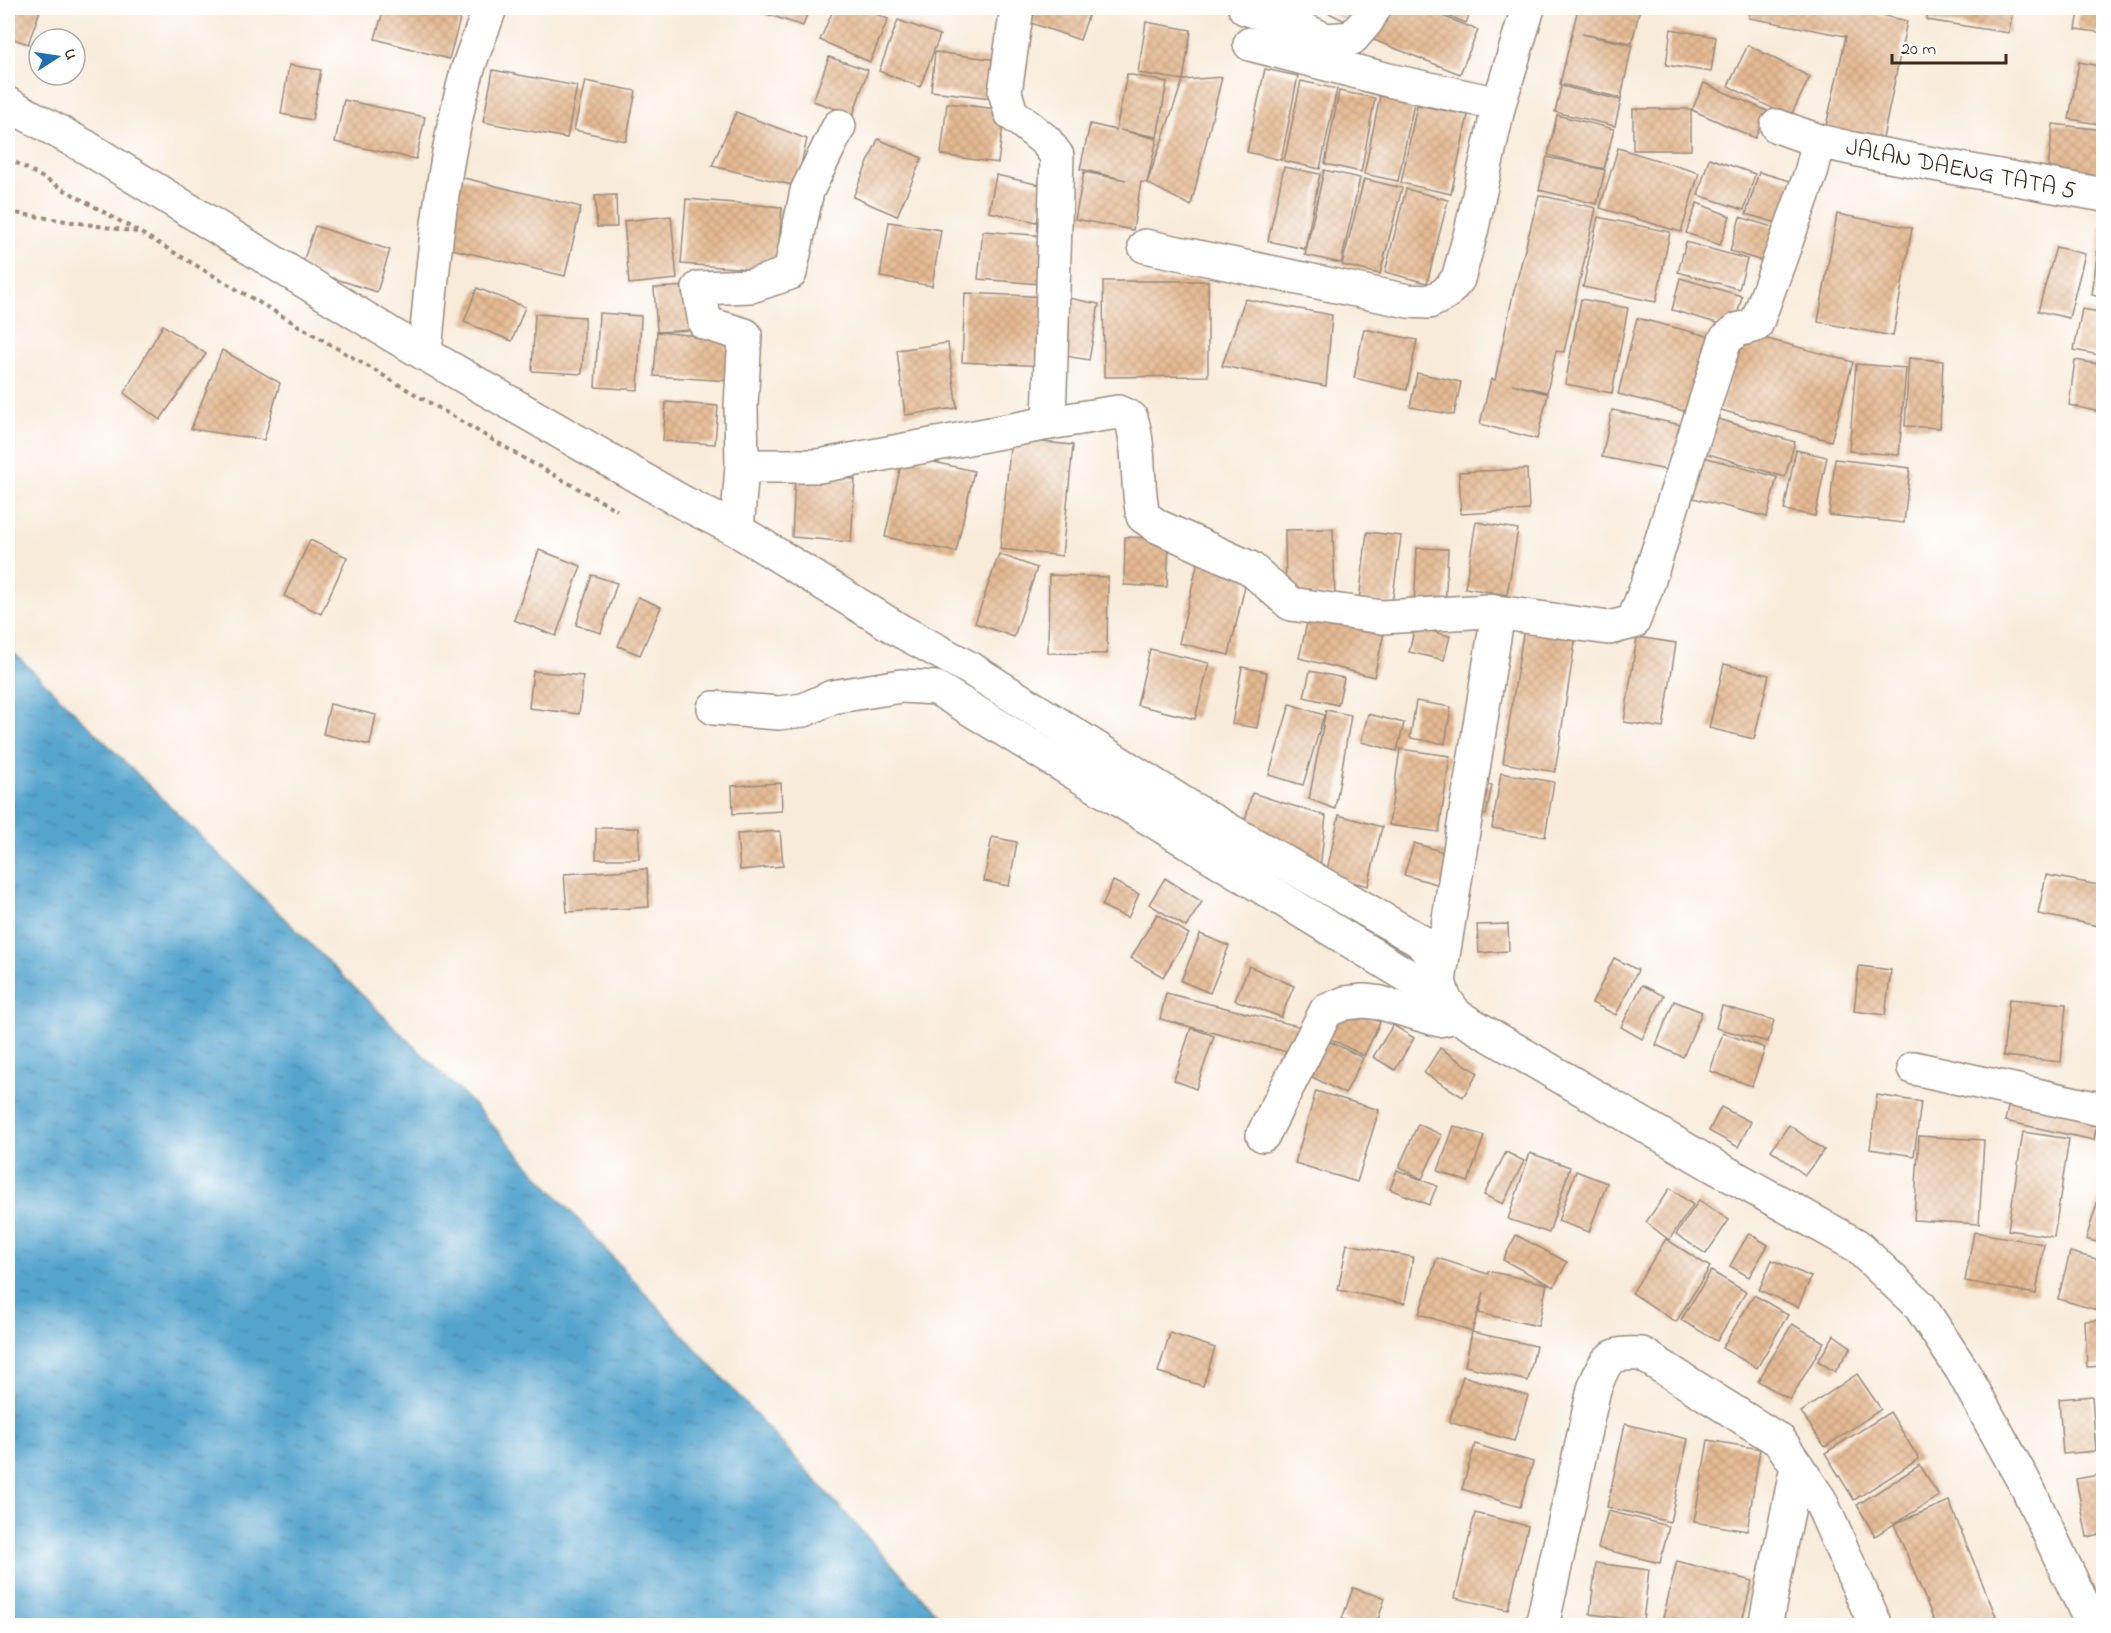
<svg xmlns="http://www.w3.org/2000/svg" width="2111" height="1633" font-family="'Indie Flower',sans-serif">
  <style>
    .water { fill: url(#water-ripples); stroke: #486776; stroke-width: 1.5 }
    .building { fill: url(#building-cross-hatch) }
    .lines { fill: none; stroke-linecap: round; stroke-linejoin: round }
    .street-casing { stroke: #9a8a7c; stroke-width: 36 }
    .path { stroke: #9a8a7c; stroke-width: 4; stroke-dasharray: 4.5 4.5; stroke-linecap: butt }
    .street { stroke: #fff; stroke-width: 33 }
    .labels { text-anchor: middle; stroke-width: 4.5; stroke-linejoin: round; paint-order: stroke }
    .street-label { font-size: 24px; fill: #3b2a1e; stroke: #fff }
  </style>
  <defs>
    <pattern id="water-ripples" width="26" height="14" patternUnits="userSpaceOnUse" patternTransform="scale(1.5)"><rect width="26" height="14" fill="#55a4ce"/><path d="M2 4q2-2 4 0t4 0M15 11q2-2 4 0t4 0" fill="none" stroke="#4886a7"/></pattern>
    <pattern id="building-cross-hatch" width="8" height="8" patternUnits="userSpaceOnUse" patternTransform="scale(1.5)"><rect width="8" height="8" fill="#e5ba93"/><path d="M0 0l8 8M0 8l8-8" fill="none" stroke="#c5a07e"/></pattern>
  </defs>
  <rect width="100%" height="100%" fill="#fff"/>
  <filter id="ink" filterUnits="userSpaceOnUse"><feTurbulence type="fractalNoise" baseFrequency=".0167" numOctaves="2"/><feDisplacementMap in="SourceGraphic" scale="12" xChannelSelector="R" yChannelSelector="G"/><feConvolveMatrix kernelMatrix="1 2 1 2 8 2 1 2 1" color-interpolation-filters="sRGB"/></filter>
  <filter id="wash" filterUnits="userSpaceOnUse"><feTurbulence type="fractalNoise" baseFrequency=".008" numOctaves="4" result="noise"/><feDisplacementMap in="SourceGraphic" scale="24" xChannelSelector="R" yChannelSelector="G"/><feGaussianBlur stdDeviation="1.35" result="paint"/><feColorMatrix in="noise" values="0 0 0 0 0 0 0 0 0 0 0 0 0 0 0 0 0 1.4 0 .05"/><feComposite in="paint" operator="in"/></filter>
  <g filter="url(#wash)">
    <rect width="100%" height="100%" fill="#f8ebda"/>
    <polygon class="water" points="8,647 475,1106 947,1625 8,1625"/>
    <g id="blocks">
      <g class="building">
        <polygon points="8,8 41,8 28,44 8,37"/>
        <polygon points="384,8 463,8 449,59 375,39"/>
        <polygon points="748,8 809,8 803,26"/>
        <polygon points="834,8 862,8 888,19 870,62 820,40"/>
        <polygon points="919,8 946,8 944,16"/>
        <polygon points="1037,8 1091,8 1080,40 1031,23"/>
        <polygon points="1319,8 1362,8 1353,25"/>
        <polygon points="1387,8 1422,8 1478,30 1460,74 1374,40"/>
        <polygon points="1429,8 1472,8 1466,23"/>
        <polygon points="1578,8 1640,8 1632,43 1582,34 1632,45 1621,98 1560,84"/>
        <polygon points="1750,8 1851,8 1907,21 1883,138 1826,126 1846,36 1749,18"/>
        <polygon points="1928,8 2013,8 2009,33 1927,20"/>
        <polygon points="2080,8 2104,8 2104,33 2076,29"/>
        <polygon points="898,20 940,35 920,87 879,71"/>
        <polygon points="1146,22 1191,30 1183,80 1138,73"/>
        <polygon points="1671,29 1716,37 1711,72 1666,65"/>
        <polygon points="1748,45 1810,77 1790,117 1728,86"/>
        <polygon points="935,52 1005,61 1000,99 931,91"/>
        <polygon points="829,57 868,70 853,115 813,101"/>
        <polygon points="2079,62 2104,67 2104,125 2069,119"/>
        <polygon points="289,65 321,70 312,120 281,114"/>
        <polygon points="1265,69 1298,76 1281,160 1247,152"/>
        <polygon points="493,70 577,86 567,138 483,122"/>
        <polygon points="1127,74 1167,82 1157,137 1120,130 1157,139 1147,183 1141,182 1133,230 1075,219 1084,172 1126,180 1080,169 1090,124 1116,130"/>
        <polygon points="1222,77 1191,206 1147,183 1183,80"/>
        <polygon points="585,81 636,91 626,141 574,130"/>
        <polygon points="1301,81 1337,89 1320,169 1284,161"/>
        <polygon points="1704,83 1767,111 1755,138 1692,110"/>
        <polygon points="1561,86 1621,100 1615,126 1555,112"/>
        <polygon points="1339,91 1375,98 1361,172 1325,164"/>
        <polygon points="1380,96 1414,103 1398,181 1364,174"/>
        <polygon points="344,100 425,117 416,159 335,142"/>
        <polygon points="947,103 1005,110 998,163 941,155"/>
        <polygon points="1417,105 1468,115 1451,194 1401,183"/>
        <rect x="1633" y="109" width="58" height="41"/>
        <polygon points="736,112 807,139 796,186 712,166"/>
        <polygon points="1557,115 1614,129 1604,169 1548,155"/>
        <polygon points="2053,124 2104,130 2104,184 2047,177"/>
        <polygon points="878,139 922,158 897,216 853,197"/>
        <polygon points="1618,148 1699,173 1681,232 1600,208"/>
        <polygon points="1547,157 1605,170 1597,204 1539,190"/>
        <polygon points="1709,158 1755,174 1744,210 1698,195"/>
        <polygon points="1284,167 1320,174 1305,249 1268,241"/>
        <polygon points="1324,170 1360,178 1341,263 1305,255"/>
        <polygon points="1759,172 1797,183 1784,225 1746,214"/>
        <polygon points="996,175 1045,186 1037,222 989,212"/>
        <polygon points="456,176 581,207 565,276 439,246"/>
        <polygon points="1364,179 1402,188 1380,274 1342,265"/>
        <polygon points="1406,189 1448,200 1427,283 1385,272"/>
        <polygon points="616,195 617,227 597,227 595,196"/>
        <polygon points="1539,195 1596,208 1564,352 1556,351 1547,392 1512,384 1548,394 1537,439 1480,424 1491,379 1495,380 1512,299"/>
        <polygon points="686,199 782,207 777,271 681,264"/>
        <polygon points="1697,203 1730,216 1720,245 1686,233"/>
        <polygon points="1837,214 1912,228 1893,336 1818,322"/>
        <polygon points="2102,215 2104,215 2104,298 2092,295"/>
        <polygon points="671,216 677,279 629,284 624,221"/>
        <polygon points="1598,217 1670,232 1656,302 1583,287"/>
        <polygon points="1740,217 1782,230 1772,264 1730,251"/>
        <polygon points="889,222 941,230 932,286 880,277"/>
        <polygon points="315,226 390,250 377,292 301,268"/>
        <polygon points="983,231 1045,236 1041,284 978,279"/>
        <polygon points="1686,242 1747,259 1739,289 1678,272"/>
        <polygon points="2056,247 2085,254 2069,318 2038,311"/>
        <polygon points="1680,278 1742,296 1734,328 1672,310"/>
        <polygon points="1103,281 1208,281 1208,376 1104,377"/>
        <polygon points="690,286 693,330 657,332 654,288"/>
        <polygon points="477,288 525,307 512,341 464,322"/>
        <polygon points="965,293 1051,297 1048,366 962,362"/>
        <polygon points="1063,297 1099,304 1089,360 1053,354"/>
        <polygon points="1245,299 1332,315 1326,386 1222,366"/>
        <polygon points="1581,299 1628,308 1612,393 1565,384"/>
        <polygon points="2082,309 2104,313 2104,356 2074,350"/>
        <polygon points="599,313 641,316 638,390 595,387"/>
        <polygon points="535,314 585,317 582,374 532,371"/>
        <polygon points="1637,318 1712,337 1692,413 1618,394"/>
        <polygon points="163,325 206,354 160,420 124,393"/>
        <polygon points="1364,329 1417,340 1407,390 1354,378"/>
        <polygon points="657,332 733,339 731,381 654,376"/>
        <polygon points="1742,332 1853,362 1831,441 1721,410"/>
        <polygon points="948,343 957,408 905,415 897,350"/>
        <polygon points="222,350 280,383 264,440 191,429"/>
        <polygon points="1909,358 1943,361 1940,428 1905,426"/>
        <polygon points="2075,360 2104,365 2104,413 2069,405"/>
        <polygon points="1856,364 1906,368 1899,455 1849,451"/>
        <polygon points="1417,373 1461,382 1454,415 1410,407"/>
        <polygon points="666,402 718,406 715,444 663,441"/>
        <polygon points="1612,410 1686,426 1677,472 1602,457"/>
        <polygon points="1715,418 1795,442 1785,477 1705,453"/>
        <polygon points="1011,439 1073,445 1062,556 1000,549"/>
        <polygon points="1796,450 1827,457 1815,516 1784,510"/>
        <polygon points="903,455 974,471 956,552 885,537"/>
        <polygon points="1700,456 1777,477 1767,517 1689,497"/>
        <polygon points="1835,459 1910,468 1904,523 1829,515"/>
        <polygon points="1527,469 1529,510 1461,514 1459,472"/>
        <polygon points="795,476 855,479 851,542 792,537"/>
        <polygon points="1476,522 1518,529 1507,595 1465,588"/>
        <polygon points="1333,529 1335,595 1286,596 1285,530"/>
        <polygon points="1367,532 1401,536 1392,604 1359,600"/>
        <polygon points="1125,537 1169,539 1167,587 1124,585"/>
        <polygon points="310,540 347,557 321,614 284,596"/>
        <polygon points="1417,548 1448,549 1445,611 1414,609"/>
        <polygon points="539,550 581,566 556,636 514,620"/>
        <polygon points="999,554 1037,568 1014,637 975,623"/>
        <polygon points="1198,561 1248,573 1229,655 1179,643"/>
        <polygon points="592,575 617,583 601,633 576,625"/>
        <polygon points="1049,575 1108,577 1107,654 1048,653"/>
        <polygon points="638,597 661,607 640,655 618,646"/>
        <polygon points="1310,610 1385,629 1374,677 1299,658"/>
        <polygon points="1525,621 1577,630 1555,772 1503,763"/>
        <polygon points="1415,627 1450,636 1444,660 1409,652"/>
        <polygon points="1637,637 1676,643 1663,728 1624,722"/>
        <polygon points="1150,649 1209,663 1195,719 1137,705"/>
        <polygon points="1724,664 1769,675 1754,739 1709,728"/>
        <polygon points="1242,667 1267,672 1257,728 1232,724"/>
        <polygon points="533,671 583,676 579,714 529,708"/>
        <polygon points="1310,671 1344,678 1338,705 1304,697"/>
        <polygon points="1416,701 1451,707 1445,744 1410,738"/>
        <polygon points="330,704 376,715 370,745 323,734"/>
        <polygon points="1290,704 1324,715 1303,785 1269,775"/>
        <polygon points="1326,710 1351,715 1335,809 1309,799"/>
        <polygon points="1368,714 1404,723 1397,751 1361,742"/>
        <polygon points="1400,749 1450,756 1439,832 1389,825"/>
        <polygon points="1501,773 1554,782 1545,837 1492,828"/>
        <polygon points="1475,782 1492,785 1486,815 1470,812"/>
        <polygon points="781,783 782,811 733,814 732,786"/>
        <polygon points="1252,793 1326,816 1317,894 1237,853"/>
        <polygon points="1339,815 1382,827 1368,886 1326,875"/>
        <rect x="596" y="828" width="43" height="31"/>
        <polygon points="780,831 783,866 740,870 737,834"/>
        <polygon points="992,837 1017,842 1009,886 984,881"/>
        <polygon points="1414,843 1453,855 1444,886 1404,875"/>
        <polygon points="647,869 649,907 567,912 564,874"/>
        <polygon points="2046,875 2104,886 2104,927 2038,914"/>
        <polygon points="1165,878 1202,902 1186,927 1149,904"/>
        <polygon points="1113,881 1139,894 1128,918 1102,906"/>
        <polygon points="1157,914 1189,934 1163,977 1131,958"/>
        <polygon points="1508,924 1509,951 1479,953 1477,925"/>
        <polygon points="1200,934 1229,946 1210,993 1181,981"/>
        <polygon points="1614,958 1638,970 1616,1015 1592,1003"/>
        <polygon points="1249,966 1294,986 1281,1017 1235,1000"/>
        <polygon points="1859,966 1891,970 1885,1015 1854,1011"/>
        <polygon points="1642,985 1664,996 1642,1039 1621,1027"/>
        <polygon points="1166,993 1302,1027 1295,1054 1160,1019"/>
        <polygon points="2009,999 2066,1004 2061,1062 2003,1056"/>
        <polygon points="1674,1001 1702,1012 1683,1057 1656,1045"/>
        <polygon points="1722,1006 1774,1020 1768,1042 1716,1028"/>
        <polygon points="1352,1008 1380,1022 1364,1056 1323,1035"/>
        <polygon points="1393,1025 1414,1038 1395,1070 1373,1057"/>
        <polygon points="1191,1028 1214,1036 1196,1089 1174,1080"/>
        <polygon points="1723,1033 1765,1048 1752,1086 1710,1071"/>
        <polygon points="1315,1034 1363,1058 1345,1094 1297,1069"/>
        <polygon points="1440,1048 1478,1073 1463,1097 1424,1073"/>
        <polygon points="1316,1091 1379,1110 1357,1182 1295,1163"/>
        <polygon points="1877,1095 1921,1102 1914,1156 1870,1149"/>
        <polygon points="2010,1098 2098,1117 2094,1140 2005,1121"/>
        <polygon points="1721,1107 1751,1122 1738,1147 1709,1131"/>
        <polygon points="1418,1124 1442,1135 1422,1179 1399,1167"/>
        <polygon points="1789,1125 1824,1150 1805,1175 1771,1150"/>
        <polygon points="1454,1126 1484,1136 1468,1182 1438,1171"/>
        <polygon points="2023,1132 2069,1139 2054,1237 2008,1230"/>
        <polygon points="1919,1136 1984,1140 1979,1224 1914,1220"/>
        <polygon points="1506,1152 1524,1161 1503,1204 1484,1195"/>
        <polygon points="1530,1153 1570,1167 1549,1233 1508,1219"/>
        <polygon points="1397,1170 1437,1186 1429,1205 1390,1189"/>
        <polygon points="1576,1171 1607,1183 1589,1232 1558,1221"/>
        <polygon points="2104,1181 2104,1244 2086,1239"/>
        <polygon points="1670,1188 1693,1205 1669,1240 1646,1222"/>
        <polygon points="1699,1200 1729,1220 1706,1254 1676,1234"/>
        <polygon points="1974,1232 2044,1244 2036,1294 1965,1281"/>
        <polygon points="1749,1233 1768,1245 1749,1277 1730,1266"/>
        <polygon points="1516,1235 1567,1262 1554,1287 1503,1260"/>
        <polygon points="1666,1239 1710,1267 1676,1322 1632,1293"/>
        <polygon points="1347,1244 1413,1257 1405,1303 1338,1290"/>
        <polygon points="2070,1252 2104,1261 2104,1312 2058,1299"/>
        <polygon points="1437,1258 1488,1274 1488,1271 1547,1284 1538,1326 1479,1313 1484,1292 1472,1331 1419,1314"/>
        <polygon points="1772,1260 1811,1277 1798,1307 1759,1290"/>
        <polygon points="1711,1271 1746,1292 1717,1341 1681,1320"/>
        <polygon points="1754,1295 1788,1315 1757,1368 1722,1348"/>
        <polygon points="2104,1320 2104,1366 2087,1367 2085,1321"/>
        <polygon points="1792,1324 1824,1342 1790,1400 1758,1381"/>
        <polygon points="1472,1332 1536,1346 1528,1381 1465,1366"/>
        <polygon points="1170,1333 1215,1348 1203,1386 1158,1372"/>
        <polygon points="1834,1335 1851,1347 1835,1372 1818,1361"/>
        <polygon points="1857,1374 1881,1409 1825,1447 1801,1412"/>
        <polygon points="1463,1376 1528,1396 1514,1441 1449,1422"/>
        <polygon points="2092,1396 2096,1451 2063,1454 2059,1399"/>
        <polygon points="1890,1412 1919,1459 1854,1500 1825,1453"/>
        <polygon points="1625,1424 1688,1439 1670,1522 1607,1507"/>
        <polygon points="1708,1440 1760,1449 1747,1531 1694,1522"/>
        <polygon points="1475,1444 1533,1462 1520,1507 1462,1489"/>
        <polygon points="1920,1465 1939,1496 1875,1536 1857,1505"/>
        <polygon points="2104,1474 2104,1533 2087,1537 2076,1479"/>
        <polygon points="1949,1501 1979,1575 2000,1626 1936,1626 1925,1598 1894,1524"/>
        <polygon points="1608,1511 1669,1526 1660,1563 1598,1548"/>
        <polygon points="1475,1513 1528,1526 1508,1610 1455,1598"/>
        <polygon points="1677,1561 1752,1581 1741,1626 1661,1626"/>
        <polygon points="1596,1563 1649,1570 1643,1621 1590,1614"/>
        <polygon points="1353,1588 1385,1598 1376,1626 1361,1626 1342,1619"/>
      </g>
    </g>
  </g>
  <g filter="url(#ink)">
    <use href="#blocks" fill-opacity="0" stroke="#9a8a7c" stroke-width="1.5"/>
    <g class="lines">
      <defs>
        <g id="street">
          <polyline points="1017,8 1005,92 1011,113 1046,141 1057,156 1049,423"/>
          <polyline points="1245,8 1283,20 1326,40 1352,38 1367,21 1374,8"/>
          <polyline points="1250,44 1388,80 1499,104"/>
          <polyline points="8,104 86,147 394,336 682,502 737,530 899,630 971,669 1189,807 1420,941 1431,954 1444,998 1457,1016 1714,1166 1856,1245 1920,1306 1962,1370 2028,1489 2093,1626"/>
          <polyline points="1777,126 1819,141 1867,152 2104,195"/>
          <polyline points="1145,246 1408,301 1429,302 1445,294 1458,279 1471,232 1499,104 1528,8"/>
          <path d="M425,354C433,259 442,164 467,72C473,51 483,29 490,8"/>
          <path d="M742,466H819L1049,423L1118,412L1131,418C1141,450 1136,483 1143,516L1157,526L1250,568L1291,604L1382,617L1489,611L1609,628L1633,622L1647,586L1725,340L1737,330L1756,325L1811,173L1819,141"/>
          <polyline points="737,530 742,466 741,406 745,335 705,323 699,288 751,286 790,273 807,191 839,126"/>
          <polyline points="714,708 779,713 804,710 832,697 901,686 936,688 1444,998"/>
          <polyline points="1439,981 1498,613"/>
          <polyline points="1914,1068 2104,1110"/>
          <polyline points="1263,1135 1326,1011 1345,1003 1364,1001 1381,1003 1439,1020 1457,1016"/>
          <path d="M1542,1626L1594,1389C1606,1359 1607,1352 1642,1354L1780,1441L1820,1500L1876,1626"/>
          <polyline points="1765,1626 1797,1466"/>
        </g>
      </defs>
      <use href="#street" class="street-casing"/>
      <g class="path">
        <polyline points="8,158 141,233 527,460 617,510"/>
        <polyline points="8,212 137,232"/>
      </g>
      <use href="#street" class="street"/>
    </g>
  </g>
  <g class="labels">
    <g class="street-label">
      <text transform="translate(1961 168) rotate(11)" y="8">JALAN DAENG TATA 5</text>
    </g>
  </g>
  <rect width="2111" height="1633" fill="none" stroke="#fff" stroke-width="30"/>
  <g transform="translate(57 57) rotate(78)"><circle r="28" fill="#ffffff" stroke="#b1aaa5" stroke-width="1.5"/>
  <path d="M0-4.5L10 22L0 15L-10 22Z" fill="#1f6fb2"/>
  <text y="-9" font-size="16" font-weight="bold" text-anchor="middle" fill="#3b2a1e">U</text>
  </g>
  <path d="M1892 54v9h114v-9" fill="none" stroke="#3b2a1e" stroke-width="3"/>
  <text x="1901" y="54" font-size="18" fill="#3b2a1e" stroke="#ffffff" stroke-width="4.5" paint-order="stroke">20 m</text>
</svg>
